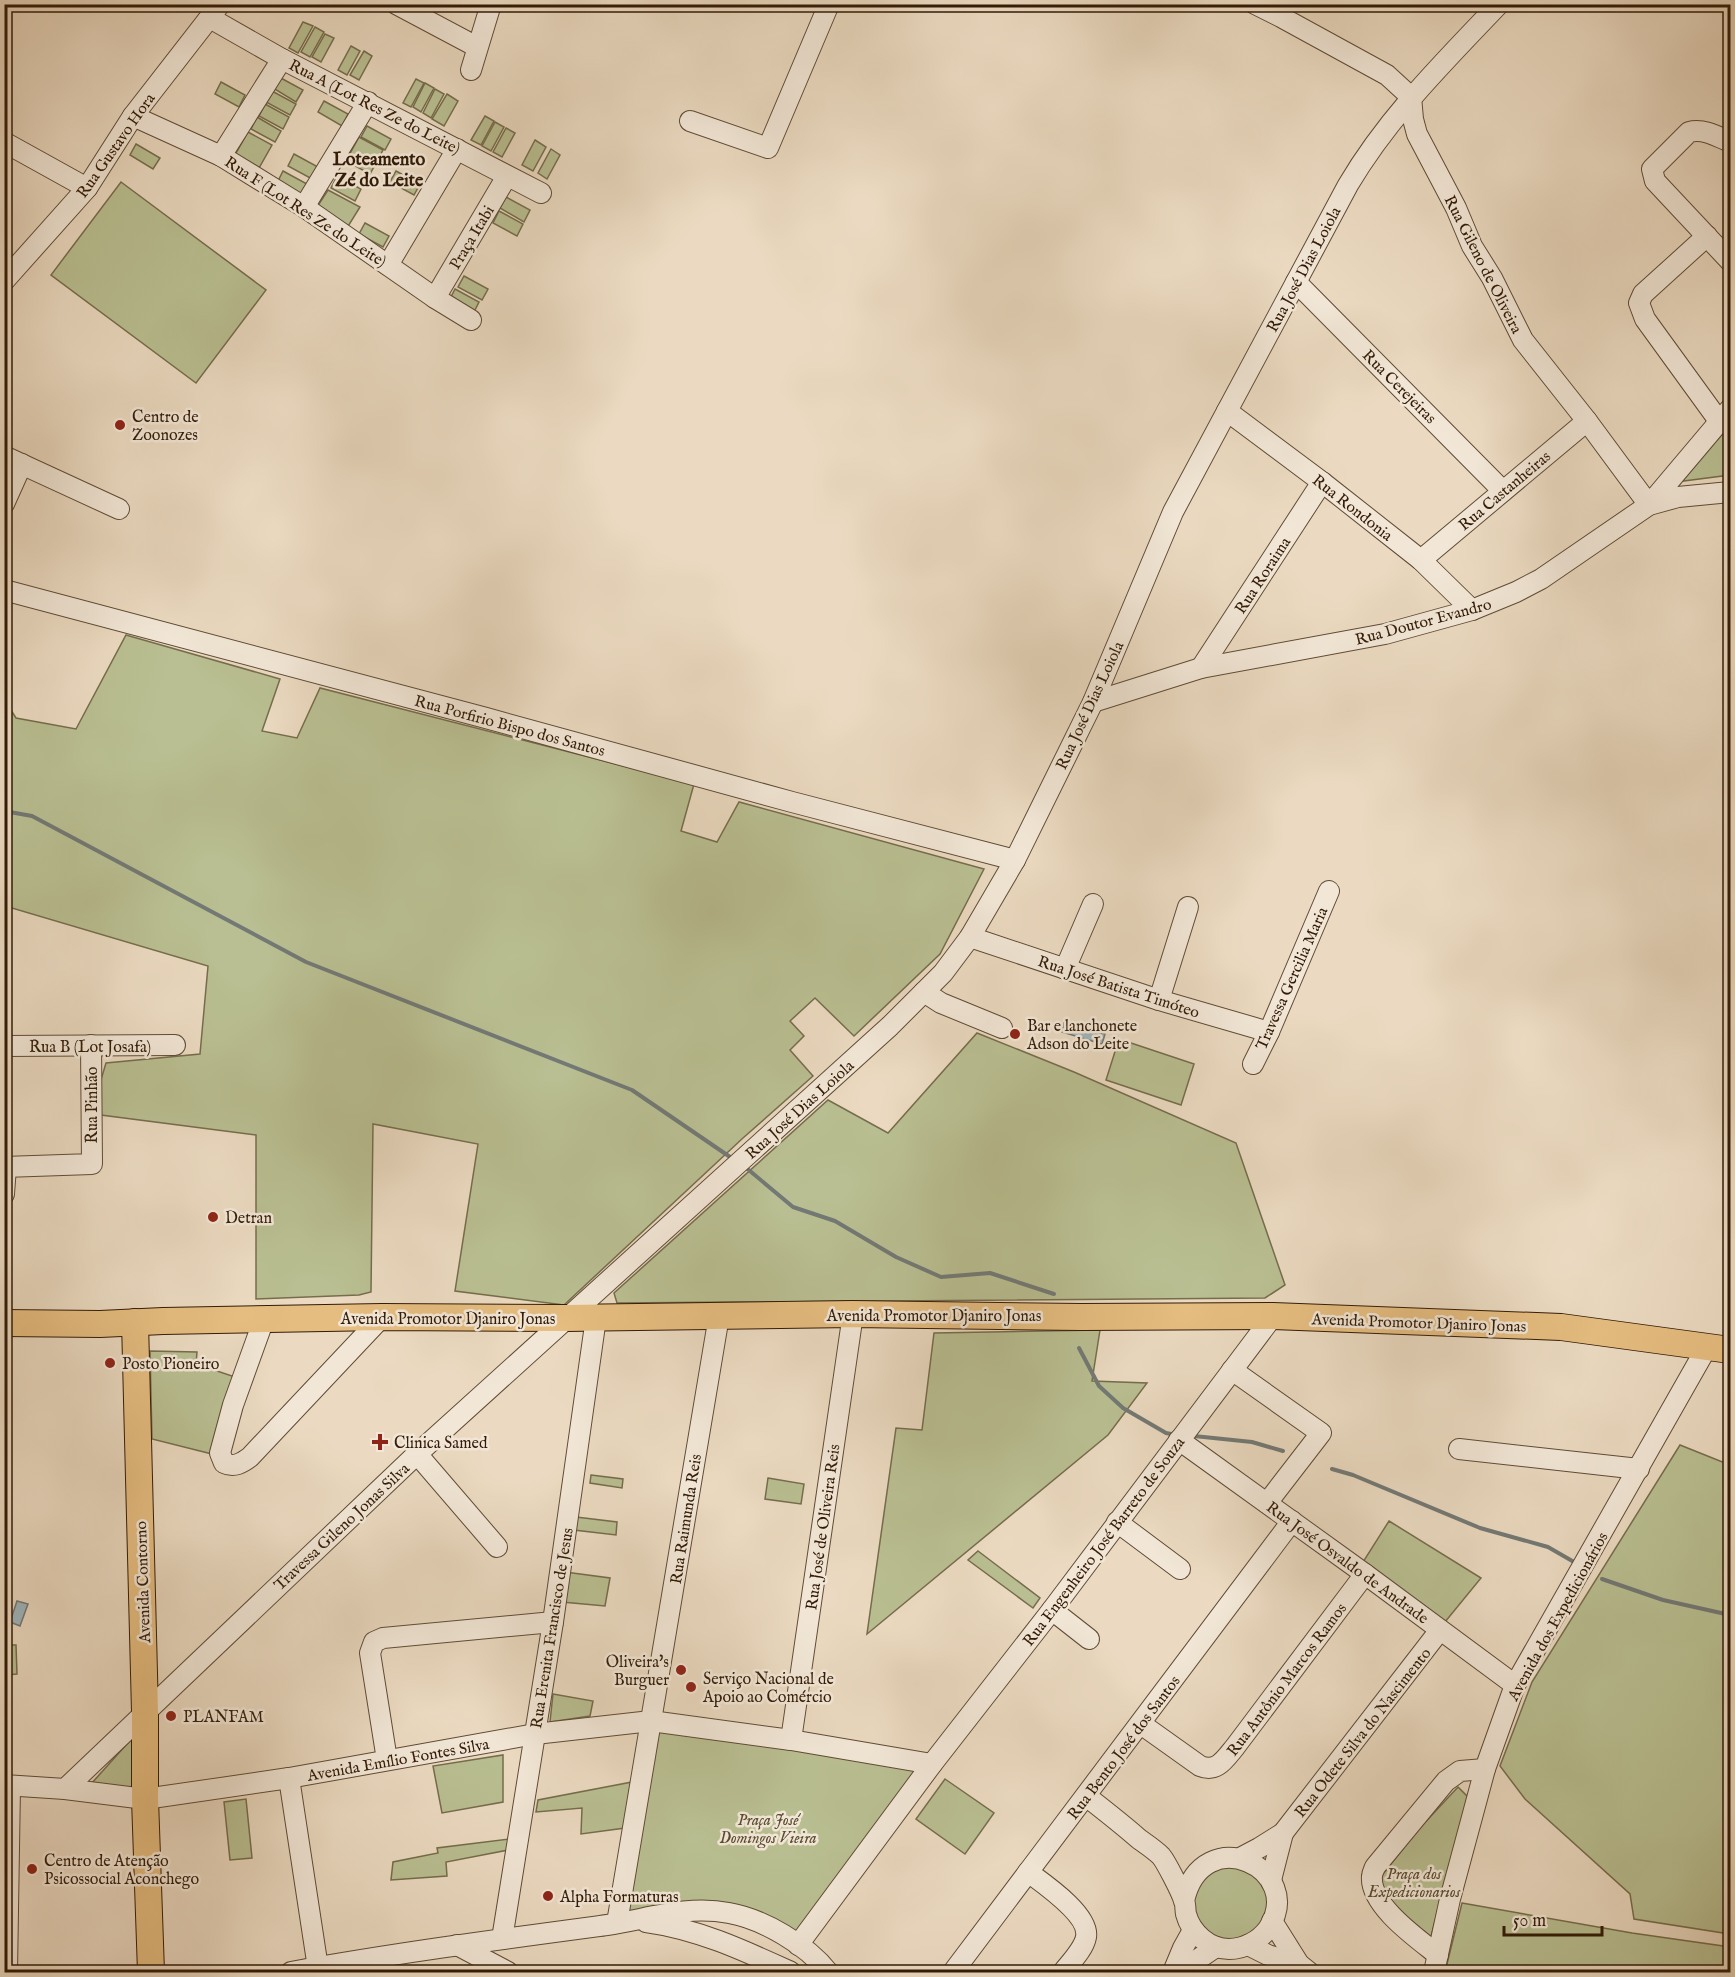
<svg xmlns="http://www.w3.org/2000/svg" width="1735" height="1977" font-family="'IM FELL English',serif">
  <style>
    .green { fill: #b9bf92; stroke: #766d4c; stroke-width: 1.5 }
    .water { fill: #9fb7bf; stroke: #737975; stroke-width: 1.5 }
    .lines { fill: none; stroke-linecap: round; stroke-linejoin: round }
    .stream { stroke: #737975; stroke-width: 4 }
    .minor-casing { stroke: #604b36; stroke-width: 22 }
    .major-casing { stroke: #321b07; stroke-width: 28 }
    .minor { stroke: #f2e7d7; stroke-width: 20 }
    .major { stroke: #e6bd80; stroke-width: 26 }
    .poi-dot { fill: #8f2418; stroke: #f2e7d7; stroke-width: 2 }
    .labels { text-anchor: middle; stroke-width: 5; stroke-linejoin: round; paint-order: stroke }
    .street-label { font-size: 16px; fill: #321b07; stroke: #f2e7d7 }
    .poi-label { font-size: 16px; fill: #321b07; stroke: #f2e7d7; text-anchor: start }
    .park-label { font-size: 16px; font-style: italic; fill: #5a4c31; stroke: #f2e7d7 }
    .neighbourhood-label { font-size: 18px; font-weight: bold; fill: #321b07; stroke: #f2e7d7 }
  </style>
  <rect width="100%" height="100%" fill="#ebdac1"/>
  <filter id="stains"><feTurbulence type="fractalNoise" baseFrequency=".00333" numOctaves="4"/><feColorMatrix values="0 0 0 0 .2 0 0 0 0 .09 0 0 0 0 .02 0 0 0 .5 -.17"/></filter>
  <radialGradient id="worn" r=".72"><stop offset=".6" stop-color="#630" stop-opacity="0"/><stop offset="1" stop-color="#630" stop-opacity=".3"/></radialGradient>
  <g class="green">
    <polygon points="303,22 313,26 298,53 289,48"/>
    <polygon points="315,27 324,32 310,57 301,52"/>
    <polygon points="325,34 334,38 321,62 312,57"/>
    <polygon points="351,46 360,51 347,75 338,70"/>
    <polygon points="364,51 372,56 359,80 350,75"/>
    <polygon points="279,77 303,90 296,102 273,88"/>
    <polygon points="416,79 424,83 411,107 403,103"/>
    <polygon points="221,82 245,95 239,107 215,94"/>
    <polygon points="425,83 434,88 421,112 413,107"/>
    <polygon points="435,89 444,94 431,118 423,113"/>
    <polygon points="272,91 296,104 290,115 266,102"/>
    <polygon points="447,94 458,101 444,126 432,119"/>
    <polygon points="324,101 348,114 342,126 318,112"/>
    <polygon points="265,104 289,117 283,129 259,116"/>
    <polygon points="485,116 494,121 481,145 471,140"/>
    <polygon points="257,117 281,131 275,142 251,129"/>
    <polygon points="495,122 504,127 491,151 482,146"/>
    <polygon points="367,126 391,139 385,150 361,137"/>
    <polygon points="506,128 515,133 502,157 493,152"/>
    <polygon points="248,132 272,145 259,168 235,155"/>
    <polygon points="359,137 383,150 370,174 346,161"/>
    <polygon points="535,140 546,147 533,171 522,165"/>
    <polygon points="136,144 160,158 153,169 130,155"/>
    <polygon points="551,149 560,155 547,179 538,173"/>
    <polygon points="294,154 318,167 312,179 288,166"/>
    <polygon points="283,171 307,184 301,196 277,183"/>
    <polygon points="396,171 420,184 414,195 390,182"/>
    <polygon points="337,176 361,189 355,201 331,188"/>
    <polygon points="121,182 266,290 196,383 51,275"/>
    <polygon points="328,190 360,207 347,228 317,207"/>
    <polygon points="506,197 530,210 524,222 500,208"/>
    <polygon points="499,211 523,224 517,236 493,223"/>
    <polygon points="365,223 389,236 383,247 359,234"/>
    <polygon points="464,276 488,289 482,300 458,287"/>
    <polygon points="455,289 479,302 473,314 449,301"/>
    <polygon points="1730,417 1730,475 1676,482"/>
    <polygon points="126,635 280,679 262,731 297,738 320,688 694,784 681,831 717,842 739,802 984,869 940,954 854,1036 815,998 790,1021 804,1036 790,1050 813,1076 743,1138 564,1305 455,1291 478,1144 373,1124 371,1292 359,1295 256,1299 256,1135 101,1115 97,1093 106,1063 200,1054 208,966 5,906 4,699 16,718 76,729"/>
    <polygon points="977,1033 1074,1072 1236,1143 1285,1285 1265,1298 617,1303 614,1293 828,1100 888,1133"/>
    <polygon points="1119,1039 1194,1064 1181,1105 1106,1080"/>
    <polygon points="1100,1330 1092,1381 1147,1383 1108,1435 867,1634 896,1428 922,1430 934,1333"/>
    <polygon points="150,1351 197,1352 196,1364 235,1377 216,1455 152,1439"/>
    <polygon points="1680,1445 1730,1465 1730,1934 1634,1919 1630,1894 1525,1799 1500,1766 1532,1682"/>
    <polygon points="591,1475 623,1479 622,1488 590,1483"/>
    <polygon points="768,1478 804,1484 801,1504 765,1499"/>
    <polygon points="576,1517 617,1522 616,1535 574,1530"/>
    <polygon points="1389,1521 1481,1578 1445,1622 1363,1562"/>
    <polygon points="978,1551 1040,1598 1033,1608 968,1560"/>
    <polygon points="565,1572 610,1578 605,1606 562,1602"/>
    <polygon points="4,1645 16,1645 17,1674 5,1675"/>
    <polygon points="553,1694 593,1701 590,1716 550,1722"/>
    <polygon points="654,1726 921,1769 793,1938 763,1917 622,1921"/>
    <polygon points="135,1735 138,1788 91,1784"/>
    <polygon points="503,1755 503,1802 442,1813 433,1766"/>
    <polygon points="945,1779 994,1813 965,1854 916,1819"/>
    <polygon points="632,1782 625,1828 581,1834 582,1808 536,1812 538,1800"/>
    <polygon points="1458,1787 1470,1799 1447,1873 1431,1937 1403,1914 1383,1893 1379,1879 1417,1831"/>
    <polygon points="246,1799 252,1858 230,1860 224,1802"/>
    <polygon points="509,1839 508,1850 446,1862 447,1876 391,1880 393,1862 438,1853 437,1848"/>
    <polygon points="1216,1866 1246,1867 1267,1888 1267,1919 1245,1940 1214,1940 1193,1918 1194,1887"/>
    <polygon points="1462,1903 1632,1933 1730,1947 1730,1972 1445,1972"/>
  </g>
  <g class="water">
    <polygon points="1064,1023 1105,1034 1102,1044 1062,1032"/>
    <polygon points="17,1601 28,1604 20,1626 10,1622"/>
  </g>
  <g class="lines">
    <g class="stream">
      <polyline points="4,811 32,816 306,962 632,1090 733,1159"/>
      <polyline points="744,1166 793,1207 835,1221 896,1257 941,1277 990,1273 1054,1294"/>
      <polyline points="1079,1348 1099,1386 1123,1408 1166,1433 1171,1434"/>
      <polyline points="1194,1436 1252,1442 1283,1451"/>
      <polyline points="1332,1469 1353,1475 1480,1528 1548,1547 1574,1562"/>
      <polyline points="1602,1579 1663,1600 1730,1615"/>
    </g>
    <defs>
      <g id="minor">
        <polyline points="396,4 477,47"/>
        <polyline points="1255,4 1281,17 1387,75 1411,97"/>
        <polyline points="210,18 282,59 541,193"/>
        <polyline points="471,70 491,4"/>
        <polyline points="1411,97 1413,119 1417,134 1456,208 1472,246 1492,278 1523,340 1587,421 1649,505 1730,409"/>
        <polyline points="133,116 221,156 304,207 435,298 471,320"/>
        <polyline points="690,121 768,148 829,4"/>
        <polyline points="4,142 87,188"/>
        <path d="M1730,142C1717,136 1703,128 1689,132L1652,169L1655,181L1730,261"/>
        <polyline points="221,156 282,59"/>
        <polyline points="304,207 368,102"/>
        <polyline points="1707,236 1643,294 1639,303 1645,319 1719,421"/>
        <polyline points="388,265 457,149"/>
        <polyline points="4,281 87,188 133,116 220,4"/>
        <polyline points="1296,282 1503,491"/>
        <polyline points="435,298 507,176"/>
        <polyline points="1227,411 1322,482 1421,560 1472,610"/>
        <polyline points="4,456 119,509"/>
        <polyline points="4,504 22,464"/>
        <polyline points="1421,560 1587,421"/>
        <polyline points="4,590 486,718 792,802 1015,860"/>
        <polyline points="1201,668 1322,482"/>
        <polyline points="1093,702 1201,668 1385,634 1472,610 1516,592 1541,579 1649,505 1678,497 1730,492"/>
        <polyline points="970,937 1159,1000 1269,1032"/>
        <polyline points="1065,969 1093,904"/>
        <polyline points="924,992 941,1003 1002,1028"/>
        <polyline points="1159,1000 1188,907"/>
        <polyline points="4,1046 175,1045"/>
        <polyline points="1253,1064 1269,1032 1329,891"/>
        <polyline points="4,1167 92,1164 91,1045"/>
        <polyline points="4,1194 6,1167"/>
        <path d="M264,1319L233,1405L220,1453L224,1463C234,1468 242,1463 250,1457L382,1317"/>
        <polyline points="1232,1370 1321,1433 1267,1503"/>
        <polyline points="1179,1440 1365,1574 1515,1685"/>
        <polyline points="1459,1449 1639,1469"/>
        <polyline points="417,1454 497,1547"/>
        <polyline points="1117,1522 1180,1569"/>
        <polyline points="1052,1610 1089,1639"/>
        <path d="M1141,1724L1200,1766C1217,1773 1225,1759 1235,1747L1365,1574"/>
        <polyline points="791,1740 853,1314"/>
        <polyline points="387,1760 370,1653 374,1642 383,1638 553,1622"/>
        <polyline points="289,1778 318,1968"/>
        <polyline points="4,1785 65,1789 145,1799 289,1778 535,1734 651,1721 791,1740 932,1764"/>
        <path d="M65,1789L417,1454L890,1026L943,973L970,937L1015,860L1093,702L1173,512L1348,185C1388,117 1444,62 1499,4"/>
        <path d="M1086,1796C1104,1810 1122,1824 1139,1839C1146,1844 1155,1850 1161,1856C1166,1862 1182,1893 1184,1901C1186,1905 1185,1910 1186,1914C1191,1933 1209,1949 1229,1949C1244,1949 1259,1941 1268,1929C1308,1869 1202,1819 1184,1901"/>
        <polyline points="1240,1858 1259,1848 1283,1833 1440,1630"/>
        <path d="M1028,1872C1044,1884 1090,1915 1086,1937C1084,1949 1070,1963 1063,1972"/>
        <polyline points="1271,1880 1283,1833"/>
        <polyline points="1272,1921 1299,1964 1309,1972"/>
        <path d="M646,1922C698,1929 745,1951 791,1972"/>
        <polyline points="617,1923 719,1316"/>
        <polyline points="502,1939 553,1622 596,1318"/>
        <polyline points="457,1945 508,1972"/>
        <polyline points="798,1945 932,1764 1052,1610 1273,1316"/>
        <polyline points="1248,1945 1268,1955 1299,1964"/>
        <path d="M1438,1955C1418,1939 1369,1905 1372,1876C1372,1873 1374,1870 1375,1867L1446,1781L1460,1771L1485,1769"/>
        <polyline points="7,1972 10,1786"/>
        <path d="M291,1972C396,1953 502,1939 607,1925C648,1919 686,1905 729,1913C763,1919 807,1945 828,1972"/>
        <polyline points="953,1972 1292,1521"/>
        <polyline points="1173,1972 1183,1948 1193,1930"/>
        <polyline points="1179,1972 1216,1947"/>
        <polyline points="1434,1972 1450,1899 1485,1769 1515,1685 1707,1347"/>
      </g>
      <g id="major">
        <polyline points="135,1322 145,1712 145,1799 151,1972"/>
        <polyline points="4,1323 100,1324 163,1321 382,1317 566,1318 853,1314 1081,1317 1273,1316 1561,1327 1730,1350"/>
      </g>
    </defs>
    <use href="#minor" class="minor-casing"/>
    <use href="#major" class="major-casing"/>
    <use href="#minor" class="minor"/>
    <use href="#major" class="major"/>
  </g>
  <g class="poi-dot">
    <circle cx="120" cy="425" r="6"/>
    <circle cx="1015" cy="1034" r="6"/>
    <circle cx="213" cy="1217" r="6"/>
    <circle cx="110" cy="1363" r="6"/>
    <path d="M377 1433h6v6h6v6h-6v6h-6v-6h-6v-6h6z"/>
    <circle cx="681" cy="1670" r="6"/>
    <circle cx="691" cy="1687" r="6"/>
    <circle cx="171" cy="1716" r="6"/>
    <circle cx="32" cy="1869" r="6"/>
    <circle cx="548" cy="1896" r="6"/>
  </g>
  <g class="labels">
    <g class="street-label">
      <text transform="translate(375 106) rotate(27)" y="6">Rua A (Lot Res Ze do Leite)</text>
      <text transform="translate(115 145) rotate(-55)" y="6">Rua Gustavo Hora</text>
      <text transform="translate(306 211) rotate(33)" y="6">Rua F (Lot Res Ze do Leite)</text>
      <text transform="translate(471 237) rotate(-59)" y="6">Praça Itabi</text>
      <text transform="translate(1484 264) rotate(63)" y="6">Rua Gileno de Oliveira</text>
      <text transform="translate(1303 269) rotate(-62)" y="6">Rua José Dias Loiola</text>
      <text transform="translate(1400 386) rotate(45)" y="6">Rua Cerejeiras</text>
      <text transform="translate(1504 490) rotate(-40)" y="6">Rua Castanheiras</text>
      <text transform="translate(1353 507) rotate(38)" y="6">Rua Rondonia</text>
      <text transform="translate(1262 575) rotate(-57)" y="6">Rua Roraima</text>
      <text transform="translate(1423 621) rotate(-15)" y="6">Rua Doutor Evandro</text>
      <text transform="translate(1089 705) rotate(-65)" y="6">Rua José Dias Loiola</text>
      <text transform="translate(510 725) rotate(15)" y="6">Rua Porfirio Bispo dos Santos</text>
      <text transform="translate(1291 978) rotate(-66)" y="6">Travessa Gercilia Maria</text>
      <text transform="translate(1119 986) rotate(18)" y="6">Rua José Batista Timóteo</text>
      <text x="90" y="1052">Rua B (Lot Josafa)</text>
      <text transform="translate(91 1105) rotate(-90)" y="6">Rua Pinhão</text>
      <text transform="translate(799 1109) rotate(-42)" y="6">Rua José Dias Loiola</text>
      <text x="934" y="1321">Avenida Promotor Djaniro Jonas</text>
      <text x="448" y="1324">Avenida Promotor Djaniro Jonas</text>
      <text transform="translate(1419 1322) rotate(2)" y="6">Avenida Promotor Djaniro Jonas</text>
      <text transform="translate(685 1519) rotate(-81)" y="6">Rua Raimunda Reis</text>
      <text transform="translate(341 1526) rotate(-43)" y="6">Travessa Gileno Jonas Silva</text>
      <text transform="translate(822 1527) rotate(-82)" y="6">Rua José de Oliveira Reis</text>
      <text transform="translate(1103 1541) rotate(-53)" y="6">Rua Engenheiro José Barreto de Souza</text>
      <text transform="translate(1348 1562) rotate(36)" y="6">Rua José Osvaldo de Andrade</text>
      <text transform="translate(142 1582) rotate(-92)" y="6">Avenida Contorno</text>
      <text transform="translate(1557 1616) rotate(-61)" y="6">Avenida dos Expedicionários</text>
      <text transform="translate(551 1628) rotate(-81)" y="6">Rua Erenita Francisco de Jesus</text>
      <text transform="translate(1286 1679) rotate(-53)" y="6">Rua Antônio Marcos Ramos</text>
      <text transform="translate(1362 1732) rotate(-52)" y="6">Rua Odete Silva do Nascimento</text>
      <text transform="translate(1123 1747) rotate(-53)" y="6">Rua Bento José dos Santos</text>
      <text transform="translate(398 1759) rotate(-10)" y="6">Avenida Emílio Fontes Silva</text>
    </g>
    <g class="poi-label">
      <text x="132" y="422">Centro de<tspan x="132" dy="18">Zoonozes</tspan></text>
      <text x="1027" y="1031">Bar e lanchonete<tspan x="1027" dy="18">Adson do Leite</tspan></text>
      <text x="225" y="1223">Detran</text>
      <text x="122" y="1369">Posto Pioneiro</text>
      <text x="394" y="1448">Clinica Samed</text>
      <text x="669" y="1667" text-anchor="end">Oliveira's<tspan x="669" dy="18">Burguer</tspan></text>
      <text x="703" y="1684">Serviço Nacional de<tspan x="703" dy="18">Apoio ao Comércio</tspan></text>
      <text x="183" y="1722">PLANFAM</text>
      <text x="44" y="1866">Centro de Atenção<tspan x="44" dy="18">Psicossocial Aconchego</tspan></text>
      <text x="560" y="1902">Alpha Formaturas</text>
    </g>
    <g class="park-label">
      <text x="768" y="1825">Praça José<tspan x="768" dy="18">Domingos Vieira</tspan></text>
      <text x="1414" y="1879">Praça dos<tspan x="1414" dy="18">Expedicionarios</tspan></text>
    </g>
    <g class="neighbourhood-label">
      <text x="379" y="165">Loteamento<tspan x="379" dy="21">Zé do Leite</tspan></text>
    </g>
  </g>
  <rect width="1735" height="1977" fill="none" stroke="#ebdac1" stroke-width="24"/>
  <rect x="6" y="6" width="1723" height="1965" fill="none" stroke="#321b07" stroke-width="3"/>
  <rect x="12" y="12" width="1711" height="1953" fill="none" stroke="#321b07" stroke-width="1.5"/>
  <path d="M1504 1926v9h98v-9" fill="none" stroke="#321b07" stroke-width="3"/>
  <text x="1513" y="1926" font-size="18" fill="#321b07" stroke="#f2e7d7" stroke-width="4.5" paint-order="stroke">50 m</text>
  <rect width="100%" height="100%" filter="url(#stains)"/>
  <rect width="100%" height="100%" fill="url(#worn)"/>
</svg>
